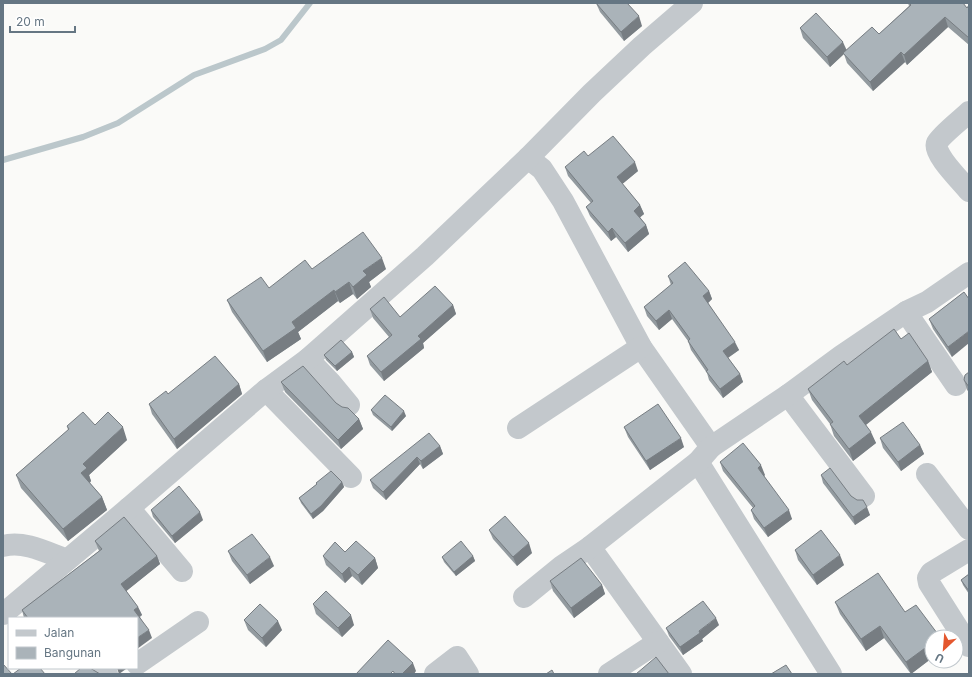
<svg xmlns="http://www.w3.org/2000/svg" width="972" height="677" font-family="Inter,sans-serif">
  <style>
    .lines { fill: none; stroke-linecap: round; stroke-linejoin: round }
    .stream { stroke: #bbc7cb; stroke-width: 6 }
    .minor { stroke: #c3c8cc; stroke-width: 22 }
    .wall { fill: #929a9f }
    .shaded-wall { fill: #777d82 }
    .building { fill: #aab3b9; stroke: #777d82 }
  </style>
  <rect width="100%" height="100%" fill="#fafaf8"/>
  <g class="lines">
    <polyline class="stream" points="3,160 83,137 118,123 194,75 265,49 281,40 310,3"/>
    <g class="minor">
      <path d="M969,112C962,119 941,135 937,143C932,153 962,182 969,191"/>
      <polyline points="528,158 542,169 563,201 641,347 711,447"/>
      <polyline points="906,312 956,385"/>
      <polyline points="308,359 330,382 349,405"/>
      <polyline points="266,390 351,477"/>
      <polyline points="788,395 864,496"/>
      <polyline points="518,428 641,347"/>
      <polyline points="698,462 831,674"/>
      <polyline points="927,474 969,529"/>
      <polyline points="129,508 182,571"/>
      <path d="M3,546C24,540 48,553 67,560"/>
      <polyline points="590,547 681,674"/>
      <polyline points="969,550 931,573 928,578 929,583 969,646"/>
      <polyline points="524,597 562,566 590,547 698,462 711,447 788,395 841,356 906,312 927,302 969,273"/>
      <polyline points="3,614 129,508 266,390 308,359 425,256 528,158 592,93 642,46 692,3"/>
      <polyline points="137,664 198,622"/>
      <polyline points="98,668 107,674"/>
      <polyline points="435,674 457,657 468,674"/>
      <polyline points="609,674 658,642"/>
    </g>
  </g>
  <g class="wall">
    <polygon points="596,3 642,26 624,41 600,12"/>
    <polygon points="908,3 963,3 967,8 969,5 969,45 948,27 907,65 905,62 873,91 847,63 844,54 830,67 803,38 800,28 846,50 879,34 909,6"/>
    <polygon points="588,156 638,171 622,184 640,205 644,214 640,217 646,225 649,234 628,252 616,237 611,241 590,216 586,207 591,203 568,176 565,167"/>
    <polygon points="312,269 386,269 369,282 371,287 357,299 353,294 340,303 338,301 298,332 301,339 267,362 232,312 227,300 269,288"/>
    <polygon points="668,276 709,291 712,299 708,303 739,350 728,358 740,374 743,382 723,398 709,380 707,373 691,350 688,341 672,319 659,330 647,316 644,307 671,285"/>
    <polygon points="964,292 952,357 933,329 929,319"/>
    <polygon points="453,305 456,314 423,343 424,348 384,381 370,365 367,356 389,337 373,318 370,309 400,317"/>
    <polygon points="901,339 928,361 932,372 866,425 876,443 853,461 834,436 830,424 812,400 808,389 847,365"/>
    <polygon points="352,352 354,357 337,371 326,360 324,355"/>
    <polygon points="969,372 969,392 967,390 964,380"/>
    <polygon points="281,382 336,403 359,419 363,429 341,449 285,392"/>
    <polygon points="239,384 242,394 177,449 152,414 149,404 168,394"/>
    <polygon points="371,410 406,416 392,431 373,415"/>
    <polygon points="95,425 127,440 89,475 91,481 90,483 102,497 107,510 68,541 21,488 16,475 68,430 67,426"/>
    <polygon points="624,427 684,447 650,470 628,437"/>
    <polygon points="880,438 920,445 924,454 901,471 883,448"/>
    <polygon points="440,446 443,454 423,469 420,464 386,500 373,488 370,480"/>
    <polygon points="720,462 765,475 764,476 792,519 768,537 754,519 751,510 753,508 723,471"/>
    <polygon points="821,475 851,496 870,515 855,525 823,483"/>
    <polygon points="342,482 344,487 323,511 313,519 301,503 299,498 317,484 316,483"/>
    <polygon points="151,510 203,520 175,543 153,517"/>
    <polygon points="489,530 532,553 517,566 493,539"/>
    <polygon points="95,541 157,556 160,564 126,591 138,607 142,615 140,617 152,638 137,618 24,618 22,610 99,551"/>
    <polygon points="795,550 844,565 817,585 798,560"/>
    <polygon points="228,551 274,566 250,584 232,561"/>
    <polygon points="345,552 375,558 378,568 362,585 352,576 345,583 326,565 323,556"/>
    <polygon points="473,556 475,561 456,576 444,562 442,557"/>
    <polygon points="969,574 969,594 963,585 961,580"/>
    <polygon points="550,581 602,585 605,594 574,618 553,591"/>
    <polygon points="835,602 905,612 932,637 932,658 911,674 884,638 866,651 840,614"/>
    <polygon points="313,604 354,625 342,637 316,614"/>
    <polygon points="244,620 282,630 266,647 248,630"/>
    <polygon points="719,625 702,639 703,641 683,655 669,636 666,628"/>
  </g>
  <g class="shaded-wall">
    <polygon points="639,16 642,26 624,41 621,32"/>
    <polygon points="945,17 948,27 907,65 904,55"/>
    <polygon points="843,42 847,51 830,67 827,57"/>
    <polygon points="901,52 905,62 873,91 870,82"/>
    <polygon points="635,162 638,171 620,186 617,177"/>
    <polygon points="640,205 644,214 637,220 634,211"/>
    <polygon points="646,225 649,234 628,252 625,243"/>
    <polygon points="612,228 616,237 611,241 608,232"/>
    <polygon points="382,258 386,269 369,282 371,287 357,299 353,287 363,271"/>
    <polygon points="349,282 353,294 340,303 335,292"/>
    <polygon points="334,290 338,301 298,332 301,339 267,362 263,351 292,322"/>
    <polygon points="709,291 712,299 706,305 703,296"/>
    <polygon points="453,305 456,314 423,343 424,348 384,381 381,372 418,336"/>
    <polygon points="669,310 672,319 659,330 656,321"/>
    <polygon points="969,331 969,343 952,357 948,347"/>
    <polygon points="735,342 739,350 726,359 723,351"/>
    <polygon points="352,352 354,357 337,371 335,366"/>
    <polygon points="928,361 932,372 863,427 859,416"/>
    <polygon points="740,374 743,382 723,398 720,389"/>
    <polygon points="239,384 242,394 177,449 174,439"/>
    <polygon points="404,411 406,416 392,431 391,427"/>
    <polygon points="359,419 363,429 341,449 338,440"/>
    <polygon points="123,427 127,440 89,475 91,481 86,486 81,473 83,464"/>
    <polygon points="871,432 876,443 853,461 849,449"/>
    <polygon points="681,438 684,447 650,470 646,461"/>
    <polygon points="920,445 924,454 901,471 898,462"/>
    <polygon points="440,446 443,454 423,469 421,461"/>
    <polygon points="417,457 420,464 386,500 383,492"/>
    <polygon points="761,465 765,475 762,478 758,468"/>
    <polygon points="342,482 344,487 323,511 313,519 311,514"/>
    <polygon points="102,497 107,510 68,541 63,529"/>
    <polygon points="867,507 870,515 855,525 853,517"/>
    <polygon points="789,510 792,519 768,537 764,528"/>
    <polygon points="200,512 203,520 175,543 172,536"/>
    <polygon points="529,543 532,553 517,566 513,557"/>
    <polygon points="840,555 844,565 817,585 813,575"/>
    <polygon points="157,556 160,564 124,593 121,584"/>
    <polygon points="473,556 475,561 456,576 454,572"/>
    <polygon points="270,557 274,566 250,584 247,575"/>
    <polygon points="375,558 378,568 362,585 358,575"/>
    <polygon points="349,567 352,576 345,583 342,574"/>
    <polygon points="602,585 605,594 574,618 571,608"/>
    <polygon points="138,607 142,615 137,618 134,610"/>
    <polygon points="351,615 354,625 342,637 338,628"/>
    <polygon points="716,618 719,625 702,639 703,641 683,655 680,647"/>
    <polygon points="278,621 282,630 266,647 262,638"/>
    <polygon points="880,626 884,638 866,651 861,639"/>
    <polygon points="149,630 152,638 137,649 137,638"/>
    <polygon points="932,643 932,658 911,674 906,662"/>
    <polygon points="413,663 416,671 414,674 402,674"/>
    <polygon points="117,668 126,668 126,669 119,674"/>
  </g>
  <g class="building">
    <polygon points="596,3 627,3 639,16 621,32"/>
    <polygon points="909,3 963,3 967,8 969,5 969,38 945,17 904,55 901,52 870,82 843,53 872,27 879,34 911,5"/>
    <polygon points="816,13 843,42 827,57 800,28"/>
    <polygon points="613,136 635,162 617,177 640,205 634,211 646,225 625,243 612,228 608,232 586,207 593,201 565,167 584,151 588,156"/>
    <polygon points="363,232 382,258 363,271 367,275 353,287 349,282 335,292 334,290 292,322 296,328 263,351 227,300 261,277 269,288 305,260 312,269"/>
    <polygon points="685,262 709,291 703,296 735,342 723,351 740,374 720,389 706,371 708,370 688,341 690,339 669,310 656,321 644,307 673,283 668,276"/>
    <polygon points="435,286 453,305 418,336 421,339 381,372 367,356 392,335 370,309 384,297 400,317"/>
    <polygon points="964,292 969,299 969,331 948,347 929,319"/>
    <polygon points="894,329 901,339 909,333 928,361 859,416 871,432 849,449 830,424 833,422 808,389 844,361 847,365"/>
    <polygon points="341,340 352,352 335,366 324,355"/>
    <polygon points="215,356 239,384 174,439 149,404 166,391 168,394"/>
    <polygon points="303,366 336,403 342,407 348,408 359,419 338,440 281,382"/>
    <polygon points="969,372 969,387 964,380 965,375"/>
    <polygon points="385,395 404,411 391,427 371,410"/>
    <polygon points="658,404 681,438 646,461 624,427"/>
    <polygon points="83,412 95,425 108,412 123,427 83,464 87,468 81,473 102,497 63,529 16,475 69,429 67,426"/>
    <polygon points="903,422 920,445 898,462 880,438"/>
    <polygon points="429,433 440,446 421,461 417,457 383,492 370,480"/>
    <polygon points="743,443 761,465 758,468 789,510 764,528 751,510 755,506 720,462"/>
    <polygon points="830,468 851,496 857,500 863,500 867,507 853,517 821,475"/>
    <polygon points="331,471 342,482 321,506 311,514 299,498 317,484 316,483"/>
    <polygon points="179,486 200,512 172,536 151,510"/>
    <polygon points="505,516 529,543 513,557 489,530"/>
    <polygon points="124,517 157,556 121,584 138,607 134,610 149,630 137,638 137,618 28,618 22,610 102,549 95,541"/>
    <polygon points="821,530 840,555 813,575 795,550"/>
    <polygon points="252,534 270,557 247,575 228,551"/>
    <polygon points="356,541 375,558 358,575 349,567 342,574 323,556 335,542 345,552"/>
    <polygon points="461,541 473,556 454,572 442,557"/>
    <polygon points="581,558 602,585 571,608 550,581"/>
    <polygon points="878,573 905,612 916,605 940,637 932,637 932,643 906,662 880,626 861,639 835,602"/>
    <polygon points="969,574 969,591 961,580"/>
    <polygon points="326,591 351,615 338,628 313,604"/>
    <polygon points="703,601 716,618 699,631 700,633 680,647 666,628"/>
    <polygon points="260,604 278,621 262,638 244,620"/>
    <polygon points="388,640 413,663 402,674 395,674 393,671 390,674 356,674"/>
    <polygon points="656,657 669,674 636,674"/>
    <polygon points="3,664 12,674 3,674"/>
    <polygon points="786,665 792,674 771,674"/>
    <polygon points="21,668 40,668 45,674 13,674"/>
    <polygon points="81,668 90,668 100,674 74,674"/>
    <polygon points="552,670 554,674 546,674"/>
  </g>
  <rect width="972" height="677" fill="none" stroke="#657683" stroke-width="8"/>
  <rect x="8" y="617" width="130" height="52" fill="#ffffff" stroke="#c1c8cd"/>
  <rect x="16" y="630" width="20" height="6" fill="#c3c8cc" stroke="#c1c8cd"/>
  <text x="44" y="637" font-size="12" fill="#657683">Jalan</text>
  <rect x="16" y="647" width="20" height="12" fill="#aab3b9" stroke="#c1c8cd"/>
  <text x="44" y="657" font-size="12" fill="#657683">Bangunan</text>
  <g transform="translate(944 649) rotate(206)"><circle r="19" fill="#ffffff" stroke="#c1c8cd"/>
  <path d="M0-3L7 15L0 10L-7 15Z" fill="#e4572e"/>
  <text y="-6" font-size="11" font-weight="bold" text-anchor="middle" fill="#657683">U</text>
  </g>
  <path d="M10 26v6h65v-6" fill="none" stroke="#657683" stroke-width="2"/>
  <text x="16" y="26" font-size="12" fill="#657683" stroke="#ffffff" stroke-width="3" paint-order="stroke">20 m</text>
</svg>
